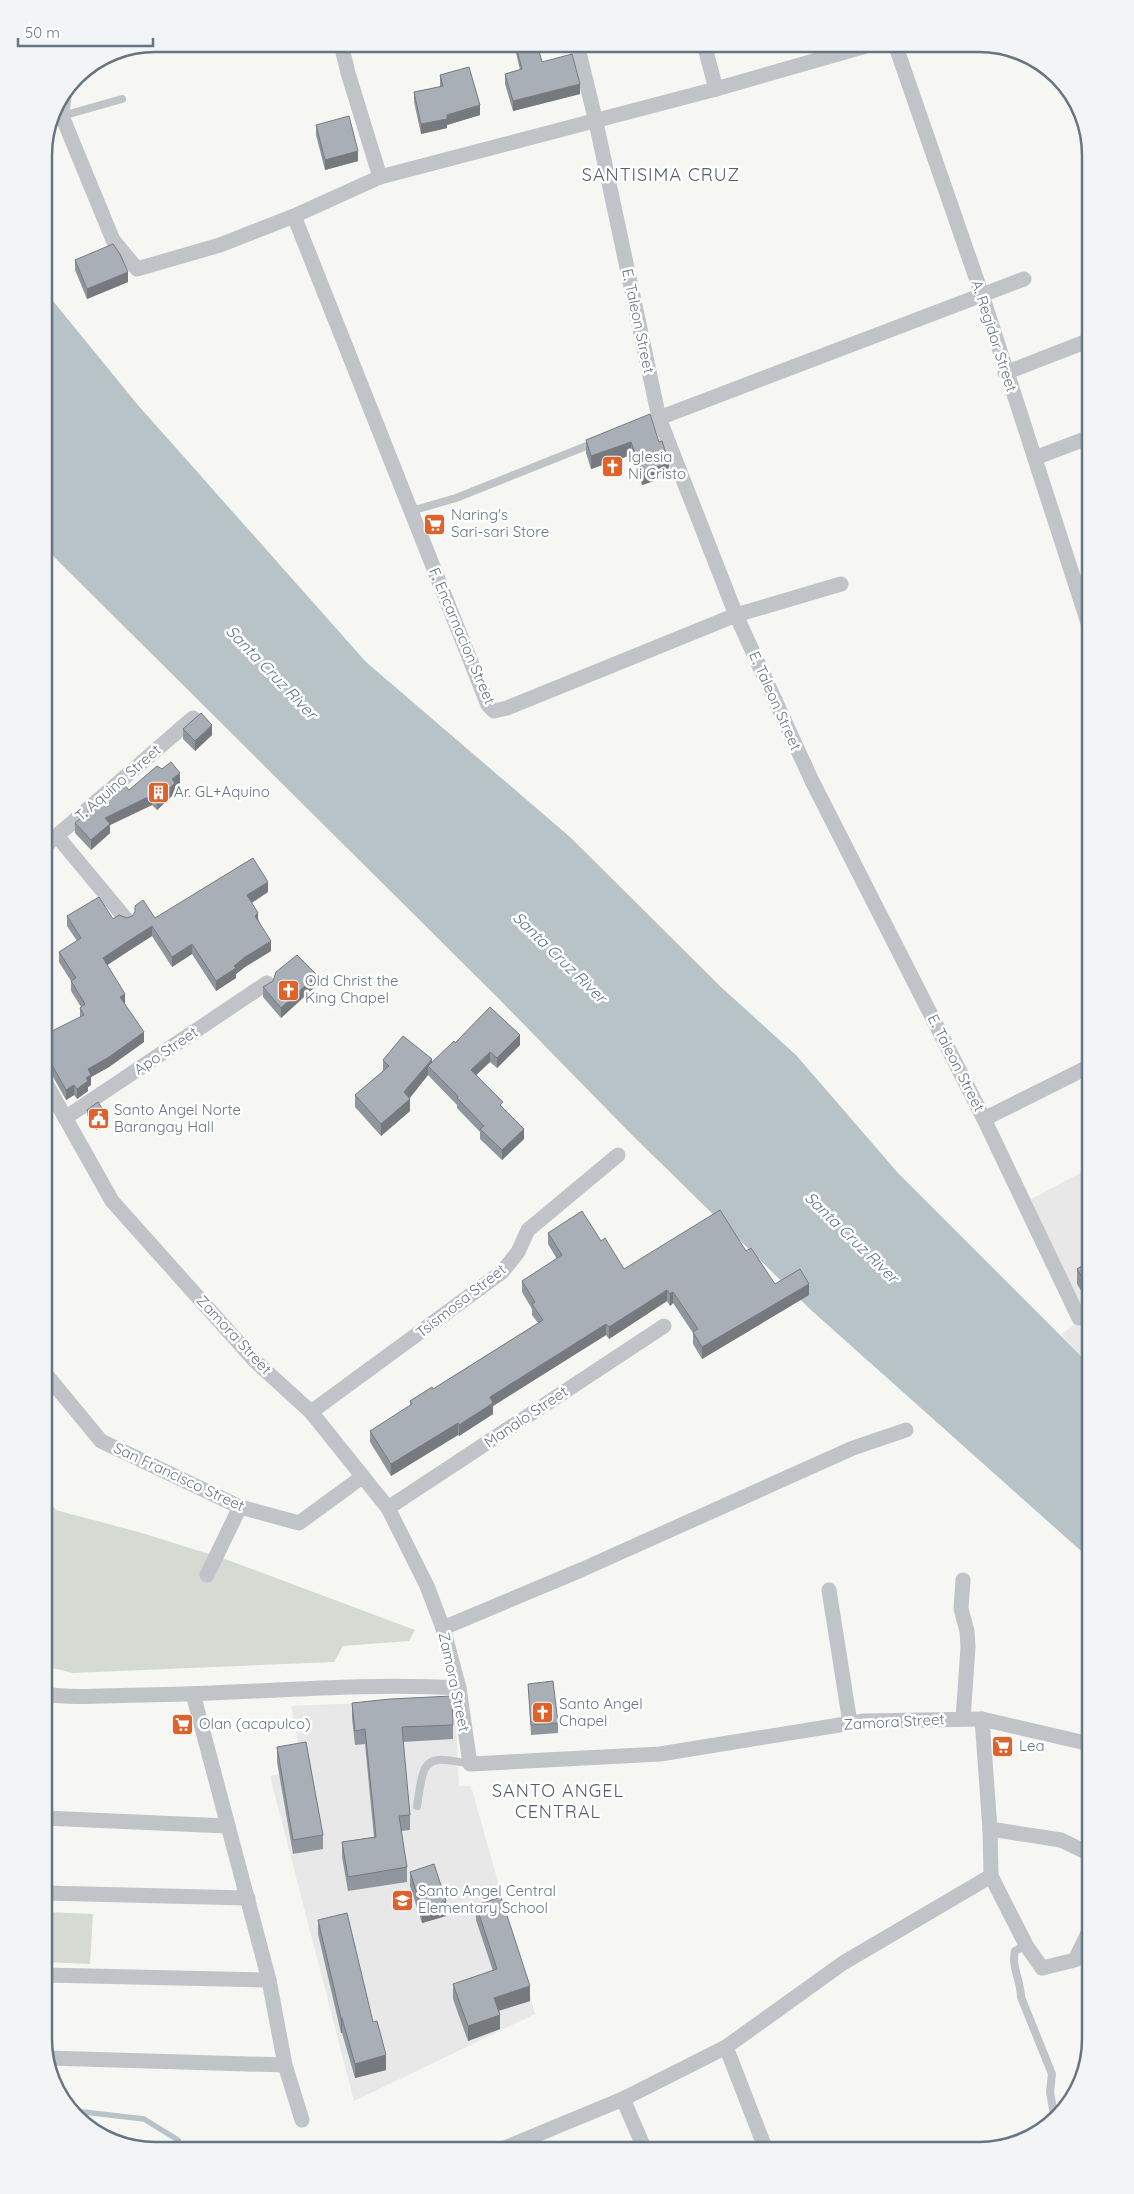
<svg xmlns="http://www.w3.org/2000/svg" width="1134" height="2194" font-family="Quicksand,sans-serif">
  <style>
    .built { fill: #e7e8e7 }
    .green { fill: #d5dbd3 }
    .water { fill: #b8c3c8 }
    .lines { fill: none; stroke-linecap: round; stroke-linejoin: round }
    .stream { stroke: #b8c3c8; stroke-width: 5.5 }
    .lane { stroke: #c0c3c7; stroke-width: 8 }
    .street { stroke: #c0c3c7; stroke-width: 15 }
    .wall { fill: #90969d }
    .shaded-wall { fill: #767a7f }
    .building { fill: #a8afb6; stroke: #767a7f }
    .labels { text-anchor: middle; stroke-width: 5; stroke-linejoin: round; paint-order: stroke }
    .street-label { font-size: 15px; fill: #667584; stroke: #fff }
    .poi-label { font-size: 15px; fill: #667584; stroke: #fff; text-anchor: start }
    .water-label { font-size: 16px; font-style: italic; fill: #627680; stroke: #fff }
    .quarter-label { font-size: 18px; letter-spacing: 1px; fill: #545e69; stroke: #fff }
    .rim { fill: none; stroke: #667584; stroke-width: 2.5 }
  </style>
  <rect width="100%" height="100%" fill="#f6f7f3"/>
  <g class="built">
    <polygon points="1090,1168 1090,1365 1061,1334 1085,1318 1031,1199"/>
    <polygon points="455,1699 459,1786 471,1786 535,2014 354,2101 270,1776 303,1768 291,1706"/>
  </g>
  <g class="green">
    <polygon points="44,1494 56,1510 142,1533 225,1559 415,1630 409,1641 343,1646 334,1662 73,1673 44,1666"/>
    <polygon points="44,1912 93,1914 90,1964 44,1962"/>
  </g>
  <polygon class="water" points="44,290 137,404 366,662 570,837 721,987 796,1055 898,1173 1090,1365 1090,1559 811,1310 631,1134 497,997 44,547"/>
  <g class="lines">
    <polyline class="stream" points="75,2111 144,2119 178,2140 182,2150"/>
    <g class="lane">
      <polyline points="62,116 122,99"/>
      <polyline points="411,511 456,498 594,443"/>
      <path d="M417,1806C424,1763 421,1753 470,1764"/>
      <path d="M1026,1945L1015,1951C1011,1966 1021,1982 1021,1997L1052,2074L1050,2092L1054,2115"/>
    </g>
    <g class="street">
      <polyline points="341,44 348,73 380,177"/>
      <polyline points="577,44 596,122 659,418 736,615 812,781 984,1119 1079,1318"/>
      <polyline points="704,44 716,89"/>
      <polyline points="895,44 982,295 1090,629"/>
      <polyline points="64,95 62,116 113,240 137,269 220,245 294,216 380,177 716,89 873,44"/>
      <polyline points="294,216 488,705 494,711 507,708 736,615 841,584"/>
      <polyline points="1005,373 1090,340"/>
      <polyline points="659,418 1024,279"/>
      <polyline points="1035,458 1090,437"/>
      <polyline points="57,836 126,919"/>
      <polyline points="44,847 193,718"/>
      <polyline points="44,1080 112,1201 255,1361 311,1412 388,1508 427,1586 443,1628 459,1688 470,1764 660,1754 864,1721 982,1719 1090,1744"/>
      <polyline points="65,1118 267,983"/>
      <polyline points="984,1119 1090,1066"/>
      <polyline points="44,1372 101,1441 240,1507 299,1523 362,1477"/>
      <polyline points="311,1412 502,1272 518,1252 528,1230 618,1155"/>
      <polyline points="388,1508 664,1326"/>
      <polyline points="207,1575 240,1507"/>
      <polyline points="963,1580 961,1609 967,1631 968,1647 963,1719"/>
      <polyline points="829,1590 850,1723"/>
      <polyline points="443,1628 581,1570 853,1448 906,1430"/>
      <path d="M44,1694C76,1699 110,1695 143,1695C248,1694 353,1682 459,1688"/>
      <polyline points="193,1694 269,1980 285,2065 302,2120"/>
      <polyline points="44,1818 227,1826"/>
      <polyline points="990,1829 1061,1840 1090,1854"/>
      <polyline points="991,1876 1026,1945 1042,1968 1075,1960 1090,1929"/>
      <polyline points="44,1893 248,1898"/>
      <polyline points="44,1975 269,1980"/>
      <polyline points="726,2047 766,2150"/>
      <polyline points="48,2058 285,2065"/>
      <polyline points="623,2099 645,2150"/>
      <polyline points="500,2150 623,2099 726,2047 843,1963 991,1876 990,1829 982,1719"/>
    </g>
  </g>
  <g class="wall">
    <polygon points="514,44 537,44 542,62 580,94 513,111 505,84 505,74 520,70"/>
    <polygon points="440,75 480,115 447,125 447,128 421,134 414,102 414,92 440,87"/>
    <polygon points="316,125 358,161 325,170 316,135"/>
    <polygon points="75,260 128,282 87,299 75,270"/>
    <polygon points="586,440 659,442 669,476 642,485 631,455 591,469 586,453"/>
    <polygon points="183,729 212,735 195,751 183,739"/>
    <polygon points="162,769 180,783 175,786 175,793 157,810 152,805 110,825 110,833 91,850 75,833 75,823"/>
    <polygon points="268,892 252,903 271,951 245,967 236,974 236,978 216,991 192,954 172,967 152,936 127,952 107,965 125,1004 144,1042 109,1067 91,1077 91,1085 88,1087 88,1091 77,1099 74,1095 66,1100 52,1075 44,1071 44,1035 80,1018 80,1008 81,1007 71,991 71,981 59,962 59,952 77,941 67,926 67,916 113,919 127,918 155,918"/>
    <polygon points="317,985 281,1018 263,997 263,987"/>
    <polygon points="455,1043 520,1045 497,1068 490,1062 476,1075 503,1108 524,1139 502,1160 480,1139 480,1132 457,1108 457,1105 428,1075 410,1098 410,1111 381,1136 355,1107 355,1095 383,1071 383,1060 432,1063"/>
    <polygon points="87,1110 108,1123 96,1130 87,1115"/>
    <polygon points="548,1233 601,1241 624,1269 746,1251 775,1284 809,1295 702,1359 693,1344 693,1333 673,1303 670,1306 667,1301 609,1339 606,1335 493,1406 493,1414 459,1436 458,1435 391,1476 370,1442 370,1431 410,1406 410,1401 433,1389 538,1323 532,1315 532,1309 522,1292 522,1281 557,1259 548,1244"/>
    <polygon points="1090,1261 1090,1305 1077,1284 1077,1269"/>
    <polygon points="528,1684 558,1723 558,1733 531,1735"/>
    <polygon points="1090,1691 1090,1707 1088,1706 1088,1696"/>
    <polygon points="352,1703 453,1725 453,1739 403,1742 410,1815 410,1830 401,1831 407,1867 407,1882 348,1891 342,1857 342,1842 374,1837 365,1744 355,1745 352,1718"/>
    <polygon points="277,1747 323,1835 323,1849 293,1854 277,1762"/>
    <polygon points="410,1872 446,1916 422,1923 410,1886"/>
    <polygon points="476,1905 530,2001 499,2011 500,2029 468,2041 453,1999 453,1984 493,1971 476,1920"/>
    <polygon points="318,1920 373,2022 386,2070 355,2078 342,2033 341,2033 318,1934"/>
  </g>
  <g class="shaded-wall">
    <polygon points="580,84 580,94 513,111 513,101"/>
    <polygon points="480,105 480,115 447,125 447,128 421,134 421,124"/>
    <polygon points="358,151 358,161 325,170 325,160"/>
    <polygon points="128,272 128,282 87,299 87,289"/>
    <polygon points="631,442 631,455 591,469 591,456"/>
    <polygon points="669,463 669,476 642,485 642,472"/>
    <polygon points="212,725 212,735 195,751 195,741"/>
    <polygon points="180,773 180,783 175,786 175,793 157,810 157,800 172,779"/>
    <polygon points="152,795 152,805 110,825 110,833 91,850 91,840 105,818"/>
    <polygon points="268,882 268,892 247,905 247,895"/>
    <polygon points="258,913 258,923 255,916"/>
    <polygon points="152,926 152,936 127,952 103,968 103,958 127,942"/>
    <polygon points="271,941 271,951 245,967 236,974 236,978 216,991 216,981 245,957"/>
    <polygon points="192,944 192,954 172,967 172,957"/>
    <polygon points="317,975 317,985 281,1018 281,1008"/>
    <polygon points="125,994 125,1004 120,997"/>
    <polygon points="144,1032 144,1042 109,1067 91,1077 91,1085 88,1087 88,1091 77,1099 77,1089 86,1078 88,1069"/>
    <polygon points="520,1035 520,1045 497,1068 497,1058"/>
    <polygon points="490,1052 490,1062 471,1080 471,1070"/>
    <polygon points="432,1059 432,1070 428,1066 428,1075 407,1101 410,1099 410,1111 381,1136 381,1124 404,1092"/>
    <polygon points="74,1085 74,1095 66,1100 66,1090"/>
    <polygon points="108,1118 108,1123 96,1130 96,1125"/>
    <polygon points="524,1129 524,1139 502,1160 502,1150"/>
    <polygon points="809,1284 809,1295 702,1359 702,1347"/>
    <polygon points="667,1290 667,1301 609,1339 609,1327"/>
    <polygon points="673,1292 673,1303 670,1306 670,1294"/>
    <polygon points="606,1324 606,1335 493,1406 493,1414 459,1436 459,1425 490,1397"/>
    <polygon points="458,1423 458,1435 391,1476 391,1464"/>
    <polygon points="446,1901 446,1916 422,1923 422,1909"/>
    <polygon points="530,1986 530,2001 494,2012 494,1998"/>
    <polygon points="500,2015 500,2029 468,2041 468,2026"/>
    <rect x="341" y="2018" width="1" height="15"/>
    <polygon points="386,2055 386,2070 355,2078 355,2064"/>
  </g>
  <g class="building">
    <polygon points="515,44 537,44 542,62 572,54 580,84 513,101 505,74 522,69"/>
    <polygon points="469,67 480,105 447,115 447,119 421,124 414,92 443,86 440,75"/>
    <polygon points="349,116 358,151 325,160 316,125"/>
    <polygon points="113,244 120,254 128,272 87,289 75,260"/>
    <polygon points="650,414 659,442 662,441 669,463 642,472 631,442 591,456 586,440"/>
    <polygon points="201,713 212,725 195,741 183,729"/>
    <polygon points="171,762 180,773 172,779 175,783 157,800 152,795 105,818 110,824 91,840 75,823 122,782 129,790 157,766 162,769"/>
    <polygon points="253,858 268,882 247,895 258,913 255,916 271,941 245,957 234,966 236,968 216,981 192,944 172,957 152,926 127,942 103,958 125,994 120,997 144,1032 109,1057 88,1069 91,1075 86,1078 88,1081 77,1089 74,1085 66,1090 52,1065 44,1061 44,1035 84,1015 80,1008 85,1004 71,981 76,978 59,952 81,938 67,916 99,897 113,919 119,915 127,918 132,916 135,912 135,906 143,900 155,918"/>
    <polygon points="297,955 317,975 281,1008 263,987 273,981 276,972"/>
    <polygon points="490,1007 520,1035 497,1058 490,1052 471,1070 503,1102 500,1105 524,1129 502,1150 480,1129 484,1126 457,1098 458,1096 428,1066 454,1041 455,1043"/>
    <polygon points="403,1036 432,1059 404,1092 410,1099 381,1124 355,1095 389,1066 383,1060"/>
    <polygon points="98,1102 108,1118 96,1125 87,1110"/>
    <polygon points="720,1210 746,1251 751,1248 775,1284 800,1269 809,1284 702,1347 693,1332 698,1329 673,1292 670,1294 667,1290 609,1327 606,1324 490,1397 493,1403 459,1425 458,1423 391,1464 370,1431 412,1404 410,1401 432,1387 433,1389 543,1320 532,1304 535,1302 522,1281 562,1255 548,1233 582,1211 601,1241 605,1238 624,1269"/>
    <polygon points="1090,1261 1090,1290 1077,1269"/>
    <polygon points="553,1681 558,1723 531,1725 528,1684"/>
    <polygon points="452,1696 453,1725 402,1727 410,1815 399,1816 407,1867 348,1877 342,1842 376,1837 365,1729 355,1731 352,1703 390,1699"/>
    <polygon points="306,1742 323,1835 293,1840 277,1747"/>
    <polygon points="434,1864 446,1901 422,1909 410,1872"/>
    <polygon points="501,1897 530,1986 494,1998 500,2015 468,2026 453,1984 497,1969 476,1905"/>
    <polygon points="347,1913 373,2022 377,2021 386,2055 355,2064 342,2018 341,2018 318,1920"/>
  </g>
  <defs>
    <symbol id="church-square" viewBox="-11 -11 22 22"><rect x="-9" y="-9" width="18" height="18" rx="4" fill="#df612b" stroke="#fff"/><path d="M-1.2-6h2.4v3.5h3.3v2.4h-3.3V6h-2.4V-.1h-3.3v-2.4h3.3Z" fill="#fff"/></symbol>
    <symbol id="supermarket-square" viewBox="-11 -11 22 22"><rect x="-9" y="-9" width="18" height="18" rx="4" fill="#df612b" stroke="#fff"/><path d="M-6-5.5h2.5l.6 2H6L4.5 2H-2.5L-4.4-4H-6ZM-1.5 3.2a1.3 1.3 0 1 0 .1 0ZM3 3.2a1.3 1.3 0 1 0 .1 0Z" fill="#fff"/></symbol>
    <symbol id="building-square" viewBox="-11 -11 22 22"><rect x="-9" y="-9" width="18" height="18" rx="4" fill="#df612b" stroke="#fff"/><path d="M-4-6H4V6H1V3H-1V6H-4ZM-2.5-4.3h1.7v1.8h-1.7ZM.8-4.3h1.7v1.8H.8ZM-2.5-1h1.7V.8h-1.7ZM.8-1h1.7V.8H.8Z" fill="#fff"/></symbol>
    <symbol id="civic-square" viewBox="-11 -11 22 22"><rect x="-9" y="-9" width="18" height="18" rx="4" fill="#df612b" stroke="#fff"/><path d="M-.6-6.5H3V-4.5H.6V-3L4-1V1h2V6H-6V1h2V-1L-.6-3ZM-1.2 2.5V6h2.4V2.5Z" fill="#fff"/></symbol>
    <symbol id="school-square" viewBox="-11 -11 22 22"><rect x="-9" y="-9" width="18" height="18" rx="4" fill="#df612b" stroke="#fff"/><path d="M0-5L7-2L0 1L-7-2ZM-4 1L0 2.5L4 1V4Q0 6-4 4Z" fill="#fff"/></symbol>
  </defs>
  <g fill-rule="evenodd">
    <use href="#church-square" x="600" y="454" width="25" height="25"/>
    <use href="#supermarket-square" x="422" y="512" width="25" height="25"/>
    <use href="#building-square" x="146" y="780" width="25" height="25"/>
    <use href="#church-square" x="276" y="978" width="25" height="25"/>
    <use href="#civic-square" x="86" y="1106" width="25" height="25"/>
    <use href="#church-square" x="530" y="1700" width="25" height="25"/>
    <use href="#supermarket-square" x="170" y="1712" width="25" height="25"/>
    <use href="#supermarket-square" x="990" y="1734" width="25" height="25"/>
    <use href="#school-square" x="390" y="1888" width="25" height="25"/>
  </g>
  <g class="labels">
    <g class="street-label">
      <text transform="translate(638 321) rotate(78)" y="5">E. Taleon Street</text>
      <text transform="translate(994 336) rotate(72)" y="5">A. Regidor Street</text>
      <text transform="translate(462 636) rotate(67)" y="5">F. Encarnacion Street</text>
      <text transform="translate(775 701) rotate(66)" y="5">E. Taleon Street</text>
      <text transform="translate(118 783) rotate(-41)" y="5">T. Aquino Street</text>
      <text transform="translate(166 1051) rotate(-34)" y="5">Apo Street</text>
      <text transform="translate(956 1063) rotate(63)" y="5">E. Taleon Street</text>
      <text transform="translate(461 1301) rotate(-38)" y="5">Tsismosa Street</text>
      <text transform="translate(234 1335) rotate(47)" y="5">Zamora Street</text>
      <text transform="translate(526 1417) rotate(-34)" y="5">Manalo Street</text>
      <text transform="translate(179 1477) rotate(25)" y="5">San Francisco Street</text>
      <text transform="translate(454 1682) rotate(78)" y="5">Zamora Street</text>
      <text transform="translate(894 1722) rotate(-3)" y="5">Zamora Street</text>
    </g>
    <g class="poi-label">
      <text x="628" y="462">Iglesia<tspan x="628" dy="17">Ni Cristo</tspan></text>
      <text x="451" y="520">Naring's<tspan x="451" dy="17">Sari-sari Store</tspan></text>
      <text x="174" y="797">Ar. GL+Aquino</text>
      <text x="305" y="986">Old Christ the<tspan x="305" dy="17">King Chapel</tspan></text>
      <text x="114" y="1115">Santo Angel Norte<tspan x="114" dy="17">Barangay Hall</tspan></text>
      <text x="559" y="1709">Santo Angel<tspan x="559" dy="17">Chapel</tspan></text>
      <text x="199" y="1729">Olan (acapulco)</text>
      <text x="1019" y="1751">Lea</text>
      <text x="418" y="1896">Santo Angel Central<tspan x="418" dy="17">Elementary School</tspan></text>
    </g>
    <g class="water-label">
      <text transform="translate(272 672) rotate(46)" y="6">Santa Cruz River</text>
      <text transform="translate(560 957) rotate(44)" y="6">Santa Cruz River</text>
      <text transform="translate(852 1237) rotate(44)" y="6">Santa Cruz River</text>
    </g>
    <g class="quarter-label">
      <text x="661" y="181">SANTISIMA CRUZ</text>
      <text x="558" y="1797">SANTO ANGEL<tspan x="558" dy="21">CENTRAL</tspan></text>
    </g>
  </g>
  <path d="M0 0H1134V2194H0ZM155 52H979A103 103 0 0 1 1082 155V2039A103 103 0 0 1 979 2142H155A103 103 0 0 1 52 2039V155A103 103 0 0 1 155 52Z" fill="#f3f4f5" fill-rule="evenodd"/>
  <path class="rim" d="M155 52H979A103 103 0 0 1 1082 155V2039A103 103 0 0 1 979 2142H155A103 103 0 0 1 52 2039V155A103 103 0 0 1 155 52Z"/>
  <path d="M18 38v8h135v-8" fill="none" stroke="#667584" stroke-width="2.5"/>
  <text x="25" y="38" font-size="15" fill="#667584" stroke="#ffffff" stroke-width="4" paint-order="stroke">50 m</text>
</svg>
